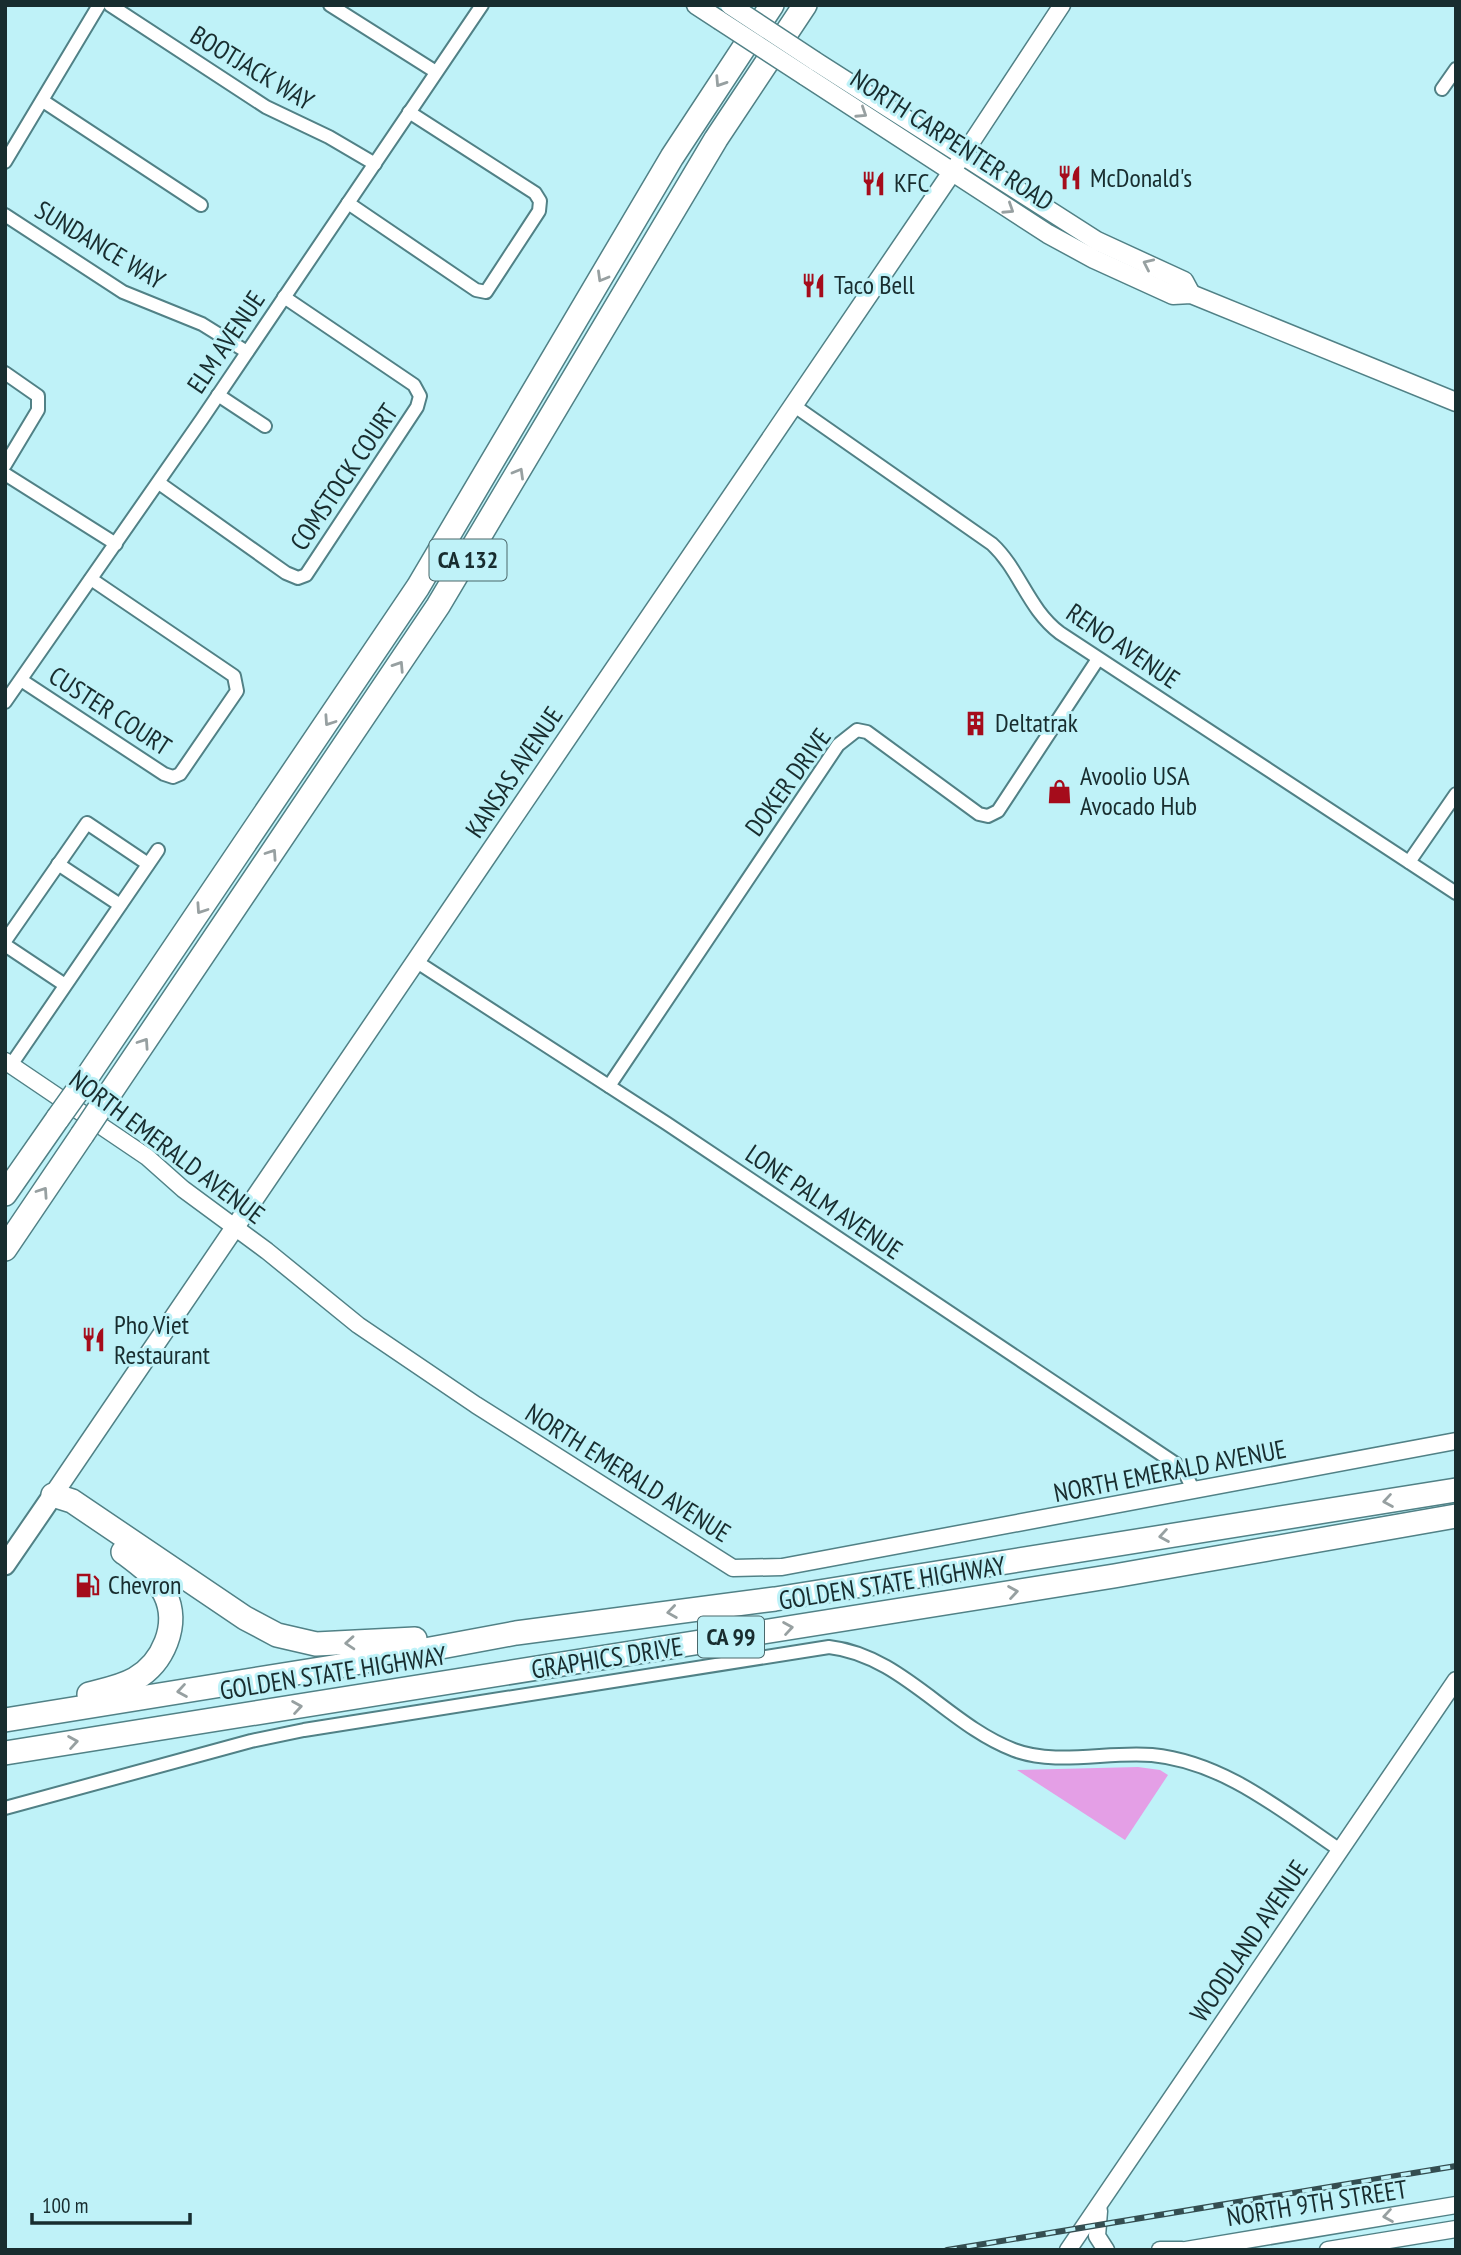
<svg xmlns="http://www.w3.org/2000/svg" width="1461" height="2255" font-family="'PT Sans Narrow',sans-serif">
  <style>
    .green { fill: #e49fe6 }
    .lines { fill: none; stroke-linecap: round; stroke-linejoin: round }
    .minor-casing { stroke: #518186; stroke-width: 16 }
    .tertiary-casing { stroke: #518186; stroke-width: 19 }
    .secondary-casing { stroke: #518186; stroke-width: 21 }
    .primary-casing { stroke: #518186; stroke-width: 23 }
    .motorway-casing { stroke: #518186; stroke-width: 26 }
    .minor { stroke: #fff; stroke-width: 12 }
    .tertiary { stroke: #fff; stroke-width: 16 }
    .secondary { stroke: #fff; stroke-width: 18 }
    .primary { stroke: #fff; stroke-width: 19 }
    .motorway { stroke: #fff; stroke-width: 23 }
    .rail-casing { stroke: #344e51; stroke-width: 6 }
    .rail { stroke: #bff2f8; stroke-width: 3.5; stroke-dasharray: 10; stroke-linecap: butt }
    .secondary-bridge-casing { stroke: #518186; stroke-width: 21; stroke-linecap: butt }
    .motorway-bridge-casing { stroke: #518186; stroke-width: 26; stroke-linecap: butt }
    .secondary-bridge { stroke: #fff; stroke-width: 18 }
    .motorway-bridge { stroke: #fff; stroke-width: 23 }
    .oneway { stroke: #97a0a1 }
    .labels { text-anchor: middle; stroke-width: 6; stroke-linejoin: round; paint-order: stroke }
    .shield { fill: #bff2f8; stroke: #4a686b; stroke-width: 2 }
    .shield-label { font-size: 24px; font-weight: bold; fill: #182d2f }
    .street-label { font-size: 26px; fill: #182d2f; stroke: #bff2f8 }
    .poi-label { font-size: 26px; fill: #182d2f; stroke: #bff2f8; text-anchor: start }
  </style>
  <rect width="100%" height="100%" fill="#bff2f8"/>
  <polygon class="green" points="1138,1767 1160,1770 1168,1775 1125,1840 1017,1770"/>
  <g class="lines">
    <defs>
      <g id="minor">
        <polyline points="110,5 266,107 329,137 375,164"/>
        <polyline points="330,5 436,72"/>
        <polyline points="1442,89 1456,69"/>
        <polyline points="43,101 201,205"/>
        <polyline points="5,162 99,5"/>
        <polyline points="348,203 476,290 486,292 539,211 540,201 535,193 409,112"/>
        <polyline points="5,215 123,292 202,324 247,352"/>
        <polyline points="5,373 38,396 38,410 5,465"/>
        <polyline points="218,395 265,426"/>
        <path d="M793,405L992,544C1020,570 1028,609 1060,633L1456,893"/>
        <polyline points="5,474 116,544"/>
        <polyline points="159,483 286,573 298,578 306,575 417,407 420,396 414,385 284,297"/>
        <polyline points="21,680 164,774 173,777 180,774 237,691 234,676 91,579"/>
        <polyline points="5,702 202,419 482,5"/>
        <polyline points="1409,862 1456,794"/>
        <polyline points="58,864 120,905"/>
        <polyline points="5,941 87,823 148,864"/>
        <polyline points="5,945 65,985"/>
        <polyline points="417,962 666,1123 1176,1464 1185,1473 1194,1491"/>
        <polyline points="11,1065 158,850"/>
        <polyline points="609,1086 838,745 857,730 867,732 979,814 988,816 998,811 1098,659"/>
        <path d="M5,1808L251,1741L304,1730L829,1647C901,1655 948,1725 1014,1750C1056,1766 1108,1751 1152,1755C1224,1762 1282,1811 1340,1850"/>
      </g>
      <g id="tertiary">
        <polyline points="952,172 1062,5"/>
        <polyline points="5,1061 147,1157 183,1189 267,1251 358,1325 476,1405 733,1568 782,1567 1456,1441"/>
        <polyline points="1099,2211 1097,2236 1106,2250"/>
        <polyline points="1068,2250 1456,1680"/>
        <polyline points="1160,2250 1182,2250"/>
        <polyline points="1186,2250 1456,2205"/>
        <polyline points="1328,2250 1456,2229"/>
      </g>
      <g id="secondary">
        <polyline points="696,5 719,20"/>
        <polyline points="815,61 1097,241 1184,281 1191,294"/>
        <polyline points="805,76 1048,234 1094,259 1173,295 1191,294 1456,402"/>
        <polyline points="53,1495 952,172"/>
      </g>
      <polyline id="primary" points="5,1565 53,1495"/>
      <g id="motorway">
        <polyline points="83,1083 418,587 672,157 772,5"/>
        <polyline points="106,1099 438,606 716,139 805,5"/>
        <polyline points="5,1194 58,1118"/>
        <polyline points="5,1249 82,1135"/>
        <polyline points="53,1495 72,1501 245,1618 277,1635 316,1644 415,1639"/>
        <path d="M89,1694C104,1690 121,1687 135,1679C163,1663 180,1625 165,1594C156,1576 139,1564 123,1552"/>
        <polyline points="5,1720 339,1666 516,1633 775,1599 1456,1490"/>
        <polyline points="5,1753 1114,1576 1456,1516"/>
      </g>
    </defs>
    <use href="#minor" class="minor-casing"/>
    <use href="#tertiary" class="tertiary-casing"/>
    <use href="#secondary" class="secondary-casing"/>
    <use href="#primary" class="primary-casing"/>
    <use href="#motorway" class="motorway-casing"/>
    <use href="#minor" class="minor"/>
    <use href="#tertiary" class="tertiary"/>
    <use href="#secondary" class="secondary"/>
    <use href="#primary" class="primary"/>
    <use href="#motorway" class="motorway"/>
    <defs>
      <polyline id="rail" points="947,2250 1456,2166"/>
    </defs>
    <use href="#rail" class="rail-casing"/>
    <use href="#rail" class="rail"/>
    <defs>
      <g id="secondary-bridge">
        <polyline points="730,5 815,61"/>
        <polyline points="719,20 805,76"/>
      </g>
      <g id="motorway-bridge">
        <polyline points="58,1118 83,1083"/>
        <polyline points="82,1135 106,1099"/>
      </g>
    </defs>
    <use href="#secondary-bridge" class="secondary-bridge-casing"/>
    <use href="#motorway-bridge" class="motorway-bridge-casing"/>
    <use href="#secondary-bridge" class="secondary-bridge"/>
    <use href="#motorway-bridge" class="motorway-bridge"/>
  </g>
  <defs><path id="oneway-chevron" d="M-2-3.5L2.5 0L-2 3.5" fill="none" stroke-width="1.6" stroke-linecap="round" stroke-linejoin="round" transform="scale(1.75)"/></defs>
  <g class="oneway">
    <use href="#oneway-chevron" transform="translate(720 82) rotate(123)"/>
    <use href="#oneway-chevron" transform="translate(862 113) rotate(33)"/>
    <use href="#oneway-chevron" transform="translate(1009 209) rotate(33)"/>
    <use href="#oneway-chevron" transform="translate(1148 264) rotate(-155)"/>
    <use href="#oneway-chevron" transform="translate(602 277) rotate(120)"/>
    <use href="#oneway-chevron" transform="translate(519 473) rotate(-60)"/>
    <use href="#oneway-chevron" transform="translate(399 666) rotate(-57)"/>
    <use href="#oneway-chevron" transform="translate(329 721) rotate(124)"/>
    <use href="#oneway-chevron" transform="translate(272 854) rotate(-56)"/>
    <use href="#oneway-chevron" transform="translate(201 909) rotate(124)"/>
    <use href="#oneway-chevron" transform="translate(144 1043) rotate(-56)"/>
    <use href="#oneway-chevron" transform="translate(43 1192) rotate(-56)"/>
    <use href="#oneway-chevron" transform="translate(1388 1501) rotate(171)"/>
    <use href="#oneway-chevron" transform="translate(1164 1536) rotate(171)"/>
    <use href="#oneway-chevron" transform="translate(1013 1592) rotate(-9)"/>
    <use href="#oneway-chevron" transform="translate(672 1612) rotate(172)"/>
    <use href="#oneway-chevron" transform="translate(788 1628) rotate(-9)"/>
    <use href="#oneway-chevron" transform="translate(350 1643) rotate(176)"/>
    <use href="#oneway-chevron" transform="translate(182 1691) rotate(171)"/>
    <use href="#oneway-chevron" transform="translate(297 1707) rotate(-9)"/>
    <use href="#oneway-chevron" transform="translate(73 1742) rotate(-9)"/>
    <use href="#oneway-chevron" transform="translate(1388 2216) rotate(171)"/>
  </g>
  <defs>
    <symbol id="restaurant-bare" viewBox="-9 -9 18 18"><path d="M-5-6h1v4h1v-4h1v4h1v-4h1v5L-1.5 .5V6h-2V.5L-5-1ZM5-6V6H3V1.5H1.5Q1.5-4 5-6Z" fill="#a50c1b" stroke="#bff2f8" stroke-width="2.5" paint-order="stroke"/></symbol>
    <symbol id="building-bare" viewBox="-9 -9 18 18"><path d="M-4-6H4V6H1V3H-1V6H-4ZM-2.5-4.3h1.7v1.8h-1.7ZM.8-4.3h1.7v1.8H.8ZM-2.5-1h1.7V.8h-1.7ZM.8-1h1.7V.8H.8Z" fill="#a50c1b" stroke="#bff2f8" stroke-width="2.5" paint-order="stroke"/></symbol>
    <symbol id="shop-bare" viewBox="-9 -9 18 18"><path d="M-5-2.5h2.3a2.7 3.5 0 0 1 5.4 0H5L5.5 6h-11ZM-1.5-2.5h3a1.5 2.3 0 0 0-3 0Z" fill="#a50c1b" stroke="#bff2f8" stroke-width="2.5" paint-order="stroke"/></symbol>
    <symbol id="fuel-bare" viewBox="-9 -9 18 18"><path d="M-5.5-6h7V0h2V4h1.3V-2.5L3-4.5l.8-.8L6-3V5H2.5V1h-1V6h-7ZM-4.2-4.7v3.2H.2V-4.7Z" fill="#a50c1b" stroke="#bff2f8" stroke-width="2.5" paint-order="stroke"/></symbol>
  </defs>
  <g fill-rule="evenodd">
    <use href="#restaurant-bare" x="1052" y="160" width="35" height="35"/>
    <use href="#restaurant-bare" x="856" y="166" width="35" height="35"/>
    <use href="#restaurant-bare" x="796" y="268" width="35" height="35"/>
    <use href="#building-bare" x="958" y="706" width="35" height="35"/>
    <use href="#shop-bare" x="1042" y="774" width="35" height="35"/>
    <use href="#restaurant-bare" x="76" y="1322" width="35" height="35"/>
    <use href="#fuel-bare" x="70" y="1568" width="35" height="35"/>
  </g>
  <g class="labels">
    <g class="shield">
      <rect x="429.5" y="539.5" width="77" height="41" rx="5"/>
      <rect x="698" y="1616.5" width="66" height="41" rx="5"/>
    </g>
    <g class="shield-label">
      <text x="468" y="568">CA 132</text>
      <text x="731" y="1645">CA 99</text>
    </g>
    <g class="street-label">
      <text transform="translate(252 68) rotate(31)" y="9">BOOTJACK WAY</text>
      <text transform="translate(952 140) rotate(33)" y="9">NORTH CARPENTER ROAD</text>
      <text transform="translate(100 245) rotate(31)" y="9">SUNDANCE WAY</text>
      <text transform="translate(226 342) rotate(-56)" y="9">ELM AVENUE</text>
      <text transform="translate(344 477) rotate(-56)" y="9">COMSTOCK COURT</text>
      <text transform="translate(1123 646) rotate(34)" y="9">RENO AVENUE</text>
      <text transform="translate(110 711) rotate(33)" y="9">CUSTER COURT</text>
      <text transform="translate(514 772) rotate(-56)" y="9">KANSAS AVENUE</text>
      <text transform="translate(788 782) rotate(-54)" y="9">DOKER DRIVE</text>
      <text transform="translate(167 1147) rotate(37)" y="9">NORTH EMERALD AVENUE</text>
      <text transform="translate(824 1202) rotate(34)" y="9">LONE PALM AVENUE</text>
      <text transform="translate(1170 1471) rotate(-11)" y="9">NORTH EMERALD AVENUE</text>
      <text transform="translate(628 1473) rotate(32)" y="9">NORTH EMERALD AVENUE</text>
      <text transform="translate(892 1583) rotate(-9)" y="9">GOLDEN STATE HIGHWAY</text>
      <text transform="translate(607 1658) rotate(-9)" y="9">GRAPHICS DRIVE</text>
      <text transform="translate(333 1673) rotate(-9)" y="9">GOLDEN STATE HIGHWAY</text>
      <text transform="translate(1249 1941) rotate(-56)" y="9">WOODLAND AVENUE</text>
      <text transform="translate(1317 2203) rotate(-9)" y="9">NORTH 9TH STREET</text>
    </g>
    <g class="poi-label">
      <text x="1090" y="187">McDonald's</text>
      <text x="894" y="192">KFC</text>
      <text x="834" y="294">Taco Bell</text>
      <text x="995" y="732">Deltatrak</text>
      <text x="1080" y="785">Avoolio USA<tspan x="1080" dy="30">Avocado Hub</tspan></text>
      <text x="114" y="1334">Pho Viet<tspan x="114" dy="30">Restaurant</tspan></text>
      <text x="108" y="1594">Chevron</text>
    </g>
  </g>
  <rect width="1461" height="2255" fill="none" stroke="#182d2f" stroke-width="14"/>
  <path d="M32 2213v10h158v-10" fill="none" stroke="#182d2f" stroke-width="3.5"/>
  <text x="42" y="2213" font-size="21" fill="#182d2f" stroke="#bff2f8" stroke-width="5" paint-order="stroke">100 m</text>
</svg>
